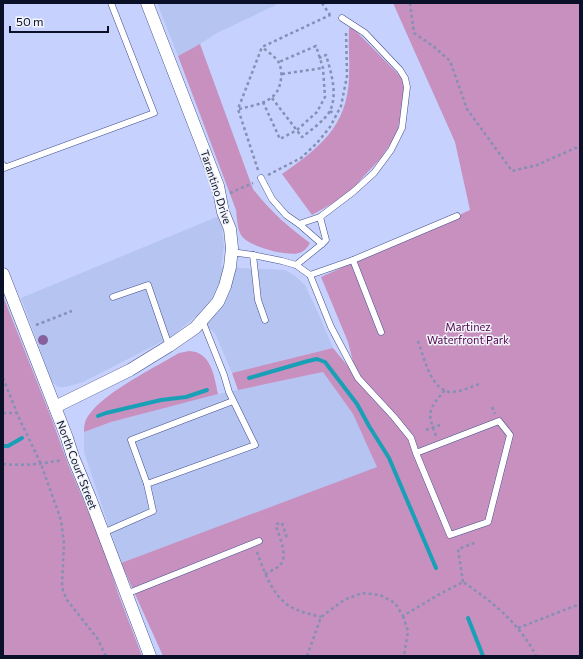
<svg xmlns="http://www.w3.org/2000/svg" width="583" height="659" font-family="Commissioner,sans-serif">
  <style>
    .built { fill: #b6c4f2 }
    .green { fill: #c790bf }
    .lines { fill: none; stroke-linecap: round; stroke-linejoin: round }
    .stream { stroke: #19a0b6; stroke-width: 4 }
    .lane-casing { stroke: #414f8c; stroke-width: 7 }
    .street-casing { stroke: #414f8c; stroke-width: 13 }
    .path { stroke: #868fb4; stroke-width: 2.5; stroke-dasharray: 3 3; stroke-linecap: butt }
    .lane { stroke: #fff; stroke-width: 6 }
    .street { stroke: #fff; stroke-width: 12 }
    .tree { fill: #86609b }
    .labels { text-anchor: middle; stroke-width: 3; stroke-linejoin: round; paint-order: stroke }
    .street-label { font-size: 11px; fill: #0b1029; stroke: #f2f4fc }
    .park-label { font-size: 11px; fill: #51034b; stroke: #f2f4fc }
  </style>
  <rect width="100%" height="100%" fill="#c6d2fd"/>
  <g class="built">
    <polygon points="157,3 280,3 217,33 200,44 178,56"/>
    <polygon points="219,216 222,229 224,246 221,267 285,270 294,275 305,285 319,315 333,348 232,373 215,333 195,317 171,337 83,382 66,387 58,387 52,382 21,298"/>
    <polygon points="323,372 353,414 378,467 121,563 84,452 84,432 111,422 218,394"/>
  </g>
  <g class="green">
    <polygon points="393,3 580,3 580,656 163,656 121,563 377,467 353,414 323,372 238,390 232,373 333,348 357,377 348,342 321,277 470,210 455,142"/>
    <path d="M352,27L402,78L405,88L402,107L397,134L381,158L350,191L333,203L312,215L282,174C319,148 347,127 349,78C350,61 348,45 349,28Z"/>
    <path d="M200,44L253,189C271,212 287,226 310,243C307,248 305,251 299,253C287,257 247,246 241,235C237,228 237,217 236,210L178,56Z"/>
    <polygon points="3,296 51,417 68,464 103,546 118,593 142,656 3,656"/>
    <path d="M189,351C211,352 214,375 218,394L111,422L84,432C84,429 84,426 85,423C92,398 156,367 179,353Z"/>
  </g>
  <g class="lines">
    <g class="stream">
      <polyline points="249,378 308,361 317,359 325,362 357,404 369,426 389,458 436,568"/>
      <polyline points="98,416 106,413 161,400 186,397 207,390"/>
      <polyline points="3,446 8,446 22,438"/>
      <polyline points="468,618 483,656"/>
    </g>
    <defs>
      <g id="lane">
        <polyline points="3,165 4,168 154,113 111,3"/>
        <polyline points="261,178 272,199 286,215 299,224 322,244 296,265"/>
        <polyline points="320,217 326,240 322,244"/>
        <polyline points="299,224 320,217 353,192 374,173 391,150 402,128 407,87 405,78 400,70 365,33 342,18"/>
        <polyline points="231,252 253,255 282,261 296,265 310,275 331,327 358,378 394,417 411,438 416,453 499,421 510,435 488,522 450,535 416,453"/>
        <polyline points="253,255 258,300 265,320"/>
        <polyline points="353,260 381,332"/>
        <polyline points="310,275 353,260 457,216"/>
        <polyline points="113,297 148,285 169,346"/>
        <polyline points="147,484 131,440 233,401"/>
        <polyline points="103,533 153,511 147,484 255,445 229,392 224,375 202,320"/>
        <polyline points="126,594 259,541"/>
      </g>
      <g id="street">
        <polyline points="3,274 67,438 73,457 90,498 150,656"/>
        <polyline points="55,407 130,370 169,346 195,328 218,302 225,286 230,267 232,248 230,229 223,212 218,186 147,3"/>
      </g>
    </defs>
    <use href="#lane" class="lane-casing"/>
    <use href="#street" class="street-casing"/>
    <g class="path">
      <polyline points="322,3 330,15 333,15"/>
      <polyline points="410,3 414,33 433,46 450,61 467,109 512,171 537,165 580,146"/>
      <polyline points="282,74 323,68"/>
      <path d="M272,98L302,137C310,131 325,120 330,111C338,94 331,72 326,55L319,58"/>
      <polyline points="263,102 280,139 297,130 317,112 325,97 323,68 316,46 279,62"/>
      <path d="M239,109C258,104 278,103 281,79C282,74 281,66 278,61C274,56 267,51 262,47"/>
      <polyline points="330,111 334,114"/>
      <polyline points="258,170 238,109 262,47 330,15"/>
      <polyline points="268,175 301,158 317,143 330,127 341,106 347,76 346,31"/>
      <polyline points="230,193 253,183"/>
      <polyline points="36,325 72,311"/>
      <path d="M418,341C424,357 431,391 451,392C460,392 471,387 479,384"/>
      <polyline points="3,378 19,418 41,464 61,520 64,544 62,583 63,591 67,600 97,638 106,656"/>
      <polyline points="492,407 495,414"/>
      <polyline points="3,413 18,413"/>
      <polyline points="426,430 440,425"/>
      <path d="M436,436C427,413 428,409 445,390"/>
      <path d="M3,464C23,466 42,464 62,460"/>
      <path d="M257,552C264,571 272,596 291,607C300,612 310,614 321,617"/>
      <path d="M265,574C270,571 277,569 281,564C288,555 279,536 276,526L277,524L280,523H282L287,538"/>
      <polyline points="463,582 458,549 477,542"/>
      <polyline points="403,616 408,631 404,656"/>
      <polyline points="518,628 580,604"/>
      <path d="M307,656L321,617L344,600L362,593L380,595L395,603L403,616L438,595L463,582C492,601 520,624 536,656"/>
    </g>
    <use href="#lane" class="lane"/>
    <use href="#street" class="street"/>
  </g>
  <circle class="tree" cx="43" cy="340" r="5"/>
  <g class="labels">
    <g class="street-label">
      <text transform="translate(216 187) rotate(72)" y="4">Tarantino Drive</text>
      <text transform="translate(77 465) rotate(69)" y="4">North Court Street</text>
    </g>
    <g class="park-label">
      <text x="468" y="331">Martinez<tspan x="468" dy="13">Waterfront Park</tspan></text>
    </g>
  </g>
  <rect width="583" height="659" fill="none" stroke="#0b1029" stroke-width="8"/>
  <path d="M10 26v6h98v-6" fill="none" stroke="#0b1029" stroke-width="2"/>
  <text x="16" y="26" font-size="12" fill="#0b1029" stroke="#f2f4fc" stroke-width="3" paint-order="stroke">50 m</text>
</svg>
